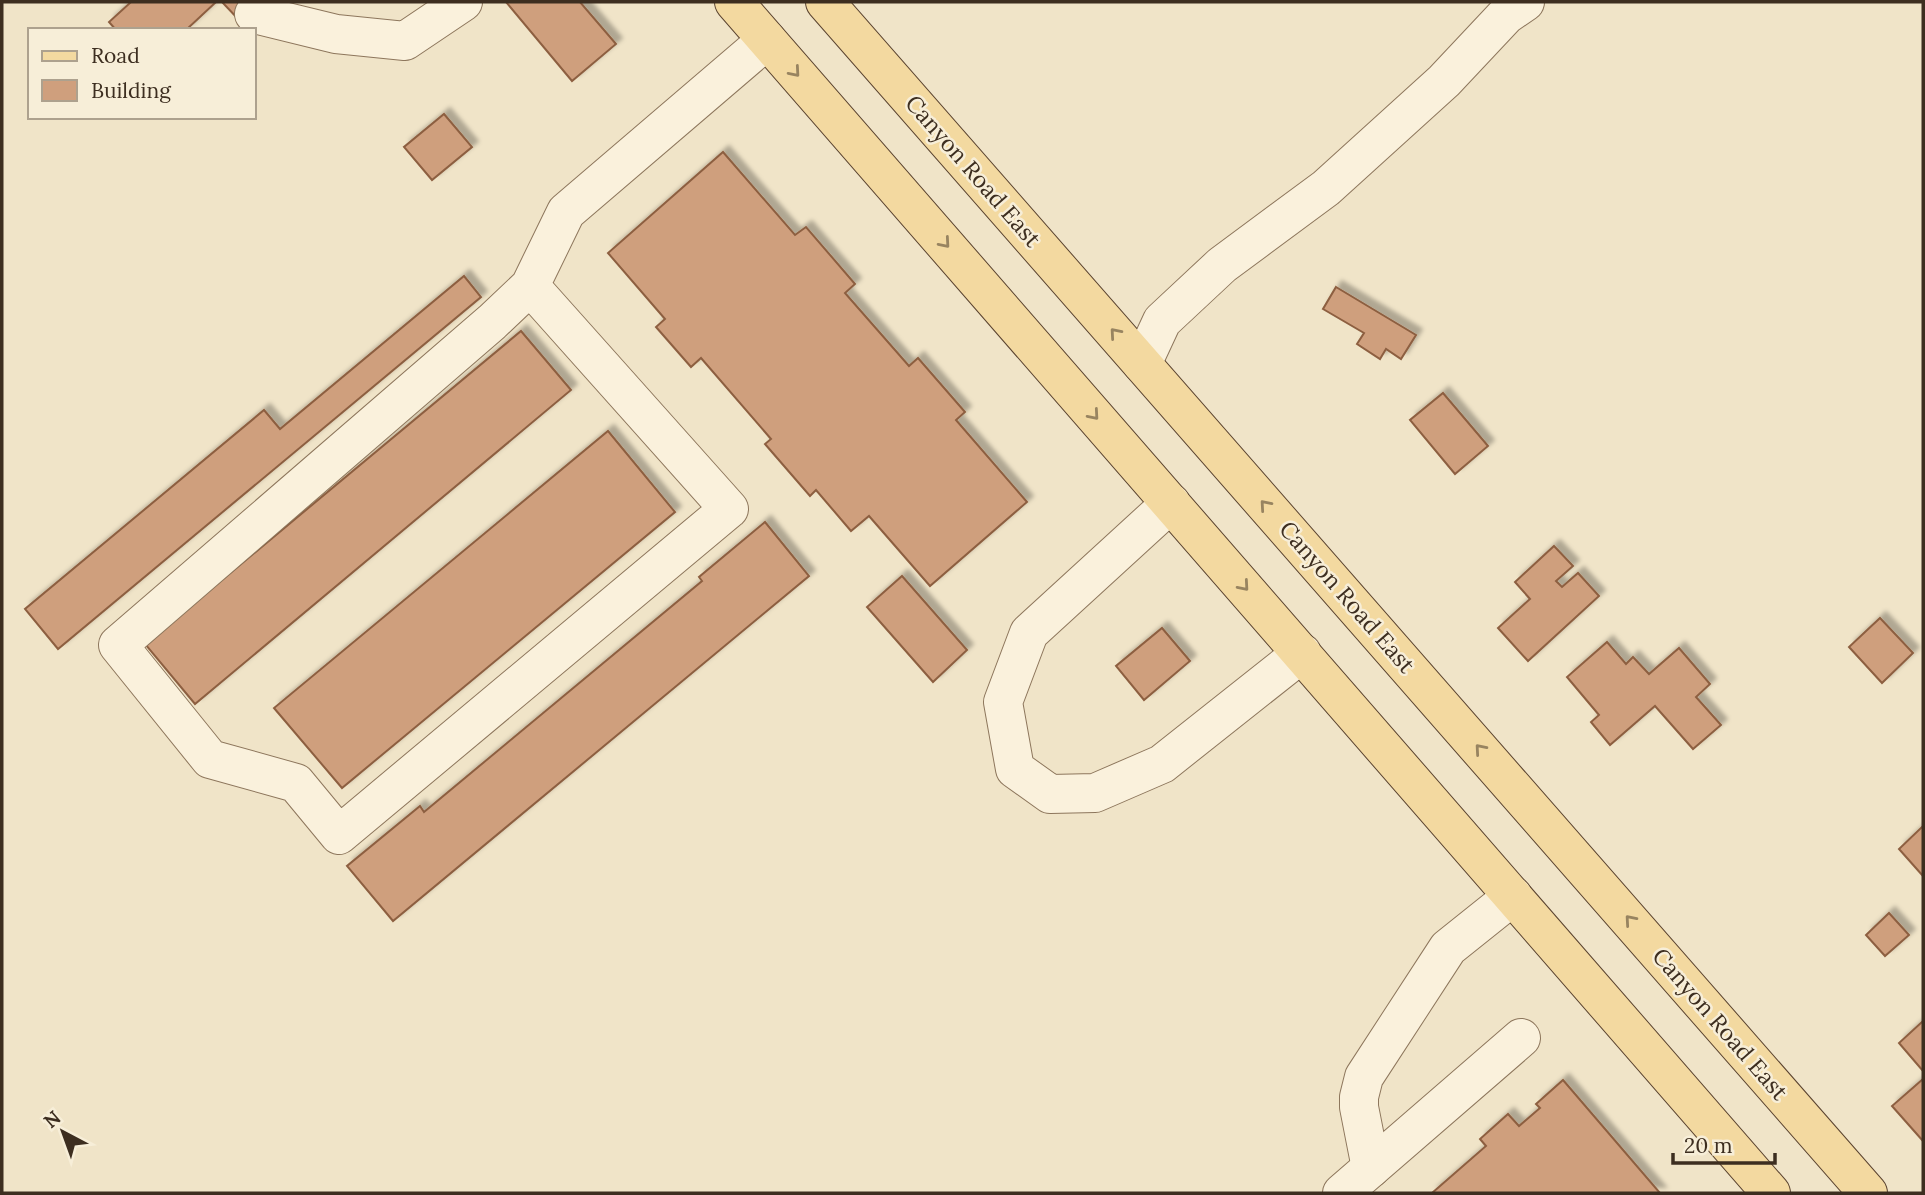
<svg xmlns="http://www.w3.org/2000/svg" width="1925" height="1195" font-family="Lora,serif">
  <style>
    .building { fill: #cf9f7d; stroke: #8d5f41; stroke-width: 2; filter: url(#shadow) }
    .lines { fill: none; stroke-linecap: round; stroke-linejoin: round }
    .minor-casing { stroke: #8d765c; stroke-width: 40 }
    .major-casing { stroke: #5b4430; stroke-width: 40 }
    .minor { stroke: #faf1dc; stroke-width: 38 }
    .major { stroke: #f3d9a0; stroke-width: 38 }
    .oneway { stroke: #988460 }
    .labels { text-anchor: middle; stroke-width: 5; stroke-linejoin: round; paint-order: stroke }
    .street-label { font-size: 23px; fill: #3d2e20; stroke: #f7eed8 }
  </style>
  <defs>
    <filter id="shadow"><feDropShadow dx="6" dy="-6" stdDeviation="2" flood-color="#0004"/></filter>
  </defs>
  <rect width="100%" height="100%" fill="#f0e4c8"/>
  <g class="building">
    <polygon points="131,2 216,2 186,30 116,30 109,22"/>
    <polygon points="222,2 263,2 241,22"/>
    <polygon points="506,2 580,2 616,44 572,81"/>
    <polygon points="444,114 472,147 432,180 404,147"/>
    <polygon points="723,152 795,235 806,227 855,284 845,293 909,366 918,358 965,412 956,420 1027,502 930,586 869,516 851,531 816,490 810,496 765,444 771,439 701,358 691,367 656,327 665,319 608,253"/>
    <polygon points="464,276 481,297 58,649 25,609 264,410 280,429"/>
    <polygon points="1336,287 1416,335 1401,359 1386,349 1380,359 1357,344 1364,333 1323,309"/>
    <polygon points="521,331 571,390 195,704 145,644"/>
    <polygon points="1443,393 1488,446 1455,474 1410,420"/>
    <polygon points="608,431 675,512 342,788 274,708"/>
    <polygon points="765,522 809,576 393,921 347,866 420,806 424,812 702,581 699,577"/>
    <polygon points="1554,546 1573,566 1556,581 1562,587 1578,573 1599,596 1528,661 1498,628 1530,599 1515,582"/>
    <polygon points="902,576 967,650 933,682 867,607"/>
    <polygon points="1880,618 1913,653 1882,683 1849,647"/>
    <polygon points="1162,628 1190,661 1144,700 1116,666"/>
    <polygon points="1607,642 1626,664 1633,657 1649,674 1679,648 1710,684 1696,697 1721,725 1693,749 1655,706 1610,745 1591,722 1599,715 1567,677"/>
    <polygon points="1923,826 1923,876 1899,849"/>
    <polygon points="1889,913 1909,935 1885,956 1866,935"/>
    <polygon points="1923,1021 1923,1071 1899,1043"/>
    <polygon points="1923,1079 1923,1141 1892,1106"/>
    <polygon points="1563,1080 1660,1193 1432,1193 1486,1146 1480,1139 1508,1114 1519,1126 1540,1108 1536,1104"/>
  </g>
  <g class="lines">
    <defs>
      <g id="minor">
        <polyline points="254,14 336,34 405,41 463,2"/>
        <polyline points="530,286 729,509 339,835 296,783 210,759 118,645 492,322 530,286 566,212 767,40"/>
        <polyline points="1142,364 1162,321 1222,265 1326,188 1444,81 1506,15 1525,2"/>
        <polyline points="1171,503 1029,633 1003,702 1015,769 1050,794 1095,793 1162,764 1302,653"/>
        <polyline points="1371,1168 1359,1107 1359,1097 1364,1077 1448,948 1513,896"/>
        <polyline points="1342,1193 1521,1038"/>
      </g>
      <g id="major">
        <polyline points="734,2 1771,1193"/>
        <polyline points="825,2 1868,1193"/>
      </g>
    </defs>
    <use href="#minor" class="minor-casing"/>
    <use href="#major" class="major-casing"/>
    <use href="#minor" class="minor"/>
    <use href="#major" class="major"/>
  </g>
  <defs><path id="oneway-chevron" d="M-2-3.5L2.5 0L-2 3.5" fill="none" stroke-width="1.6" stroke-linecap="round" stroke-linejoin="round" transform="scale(1.75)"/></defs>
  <g class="oneway">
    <use href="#oneway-chevron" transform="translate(795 72) rotate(49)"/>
    <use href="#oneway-chevron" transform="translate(945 243) rotate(49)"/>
    <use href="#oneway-chevron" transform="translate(1115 333) rotate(-131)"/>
    <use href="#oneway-chevron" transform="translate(1094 415) rotate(49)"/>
    <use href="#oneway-chevron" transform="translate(1265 505) rotate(-131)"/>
    <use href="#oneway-chevron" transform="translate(1244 586) rotate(49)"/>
    <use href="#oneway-chevron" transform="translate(1480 749) rotate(-131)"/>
    <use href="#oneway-chevron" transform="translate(1630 920) rotate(-131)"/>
  </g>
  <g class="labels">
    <g class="street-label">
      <text transform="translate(973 171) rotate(49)" y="8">Canyon Road East</text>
      <text transform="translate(1347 597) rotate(49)" y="8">Canyon Road East</text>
      <text transform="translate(1720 1024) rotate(49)" y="8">Canyon Road East</text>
    </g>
  </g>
  <rect width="1925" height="1195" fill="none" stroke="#3d2e20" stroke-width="7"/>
  <rect x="28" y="28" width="228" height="91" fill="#f7eed8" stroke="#ada18e" stroke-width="2"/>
  <rect x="42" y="51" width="35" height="10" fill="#f3d9a0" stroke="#ada18e" stroke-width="2"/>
  <text x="91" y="63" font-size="21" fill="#3d2e20">Road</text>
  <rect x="42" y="80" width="35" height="21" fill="#cf9f7d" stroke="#ada18e" stroke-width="2"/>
  <text x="91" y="98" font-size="21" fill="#3d2e20">Building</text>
  <g transform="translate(63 1132) rotate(319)" stroke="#f7eed8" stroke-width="5" paint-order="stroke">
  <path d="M0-5L12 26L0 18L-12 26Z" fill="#3d2e20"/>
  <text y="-10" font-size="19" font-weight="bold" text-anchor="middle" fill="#3d2e20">N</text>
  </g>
  <path d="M1673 1153v10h102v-10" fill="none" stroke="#3d2e20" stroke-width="3.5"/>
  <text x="1684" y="1153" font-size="21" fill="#3d2e20" stroke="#f7eed8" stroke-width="5" paint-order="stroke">20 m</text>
</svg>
